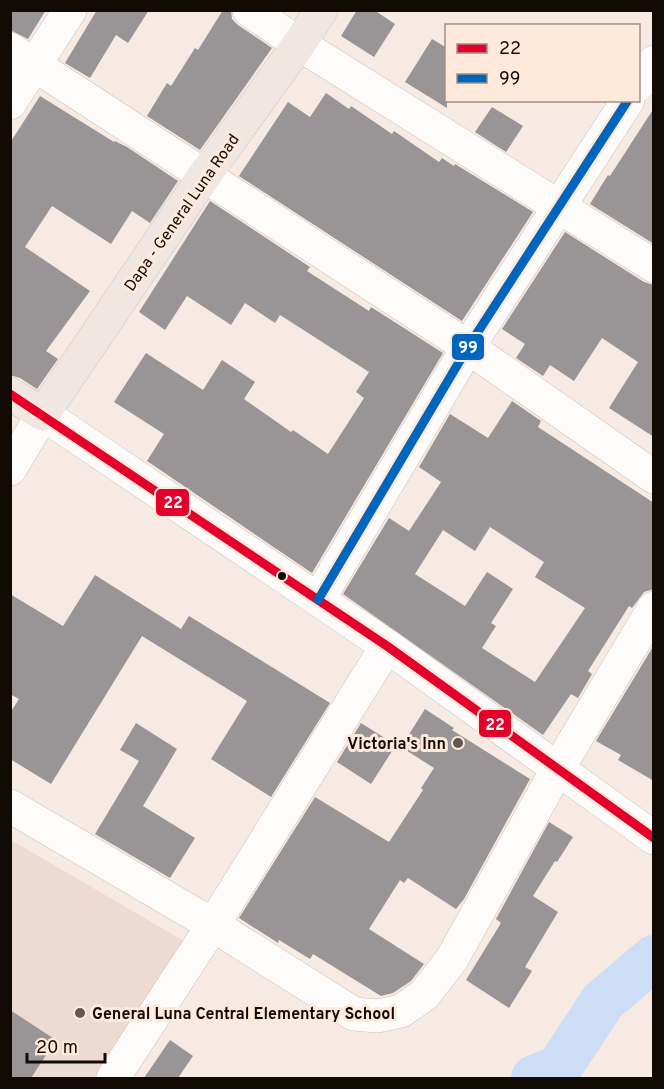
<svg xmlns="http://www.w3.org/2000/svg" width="664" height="1089" font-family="Overpass,sans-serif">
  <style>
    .education { fill: #eddad1 }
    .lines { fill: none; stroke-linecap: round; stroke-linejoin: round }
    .river { stroke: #cdddf5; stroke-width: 46 }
    .building { fill: #999495; fill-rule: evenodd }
    .minor-casing { stroke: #ccc1ba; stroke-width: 34 }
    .major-casing { stroke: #ccc7c3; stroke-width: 34 }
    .minor { stroke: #fefcfb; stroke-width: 33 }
    .major { stroke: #f0e6e2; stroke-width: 33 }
    .bus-1-casing { stroke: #fee9da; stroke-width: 14 }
    .bus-2-casing { stroke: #fee9da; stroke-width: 14 }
    .bus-1 { stroke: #e4002b; stroke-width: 9 }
    .bus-2 { stroke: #0065bd; stroke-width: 9 }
    .bus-dot { fill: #120a05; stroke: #fee9da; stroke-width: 2 }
    .poi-dot { fill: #625852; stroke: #fee9da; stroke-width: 2 }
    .labels { text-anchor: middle; stroke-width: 6; stroke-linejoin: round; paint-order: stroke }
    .street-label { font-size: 16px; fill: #120a05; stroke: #fee9da }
    .poi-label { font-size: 16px; font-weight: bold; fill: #120a05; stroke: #fee9da; text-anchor: end }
    .line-badge { stroke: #fee9da; stroke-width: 2 }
    .badge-label { font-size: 16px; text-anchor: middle; font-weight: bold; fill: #fff }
  </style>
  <rect width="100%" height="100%" fill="#f6eae2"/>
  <polygon class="education" points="11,840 194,947 106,1078 11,1078"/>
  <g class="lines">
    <polyline class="river" points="534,1078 559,1068 603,1001 654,958"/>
  </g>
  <g class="building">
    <polygon points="10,10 46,10 28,39 10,30"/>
    <polygon points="97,10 149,10 128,43 116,35 90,78 65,63"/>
    <polygon points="223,10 231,10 232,19 238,25 272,48 200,150 147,116 167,83 171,86 195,48 198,50"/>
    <polygon points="357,10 374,10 395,24 374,57 341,36"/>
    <polygon points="432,39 447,48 447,108 405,82"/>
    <polygon points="326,93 349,109 351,106 392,134 394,131 439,162 442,158 454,166 455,164 533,212 462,321 239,176 288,102 310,117"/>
    <polygon points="40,96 114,142 115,141 127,147 178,181 150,223 132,211 111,244 52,206 25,247 90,291 46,351 58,359 37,389 20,378 10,375 10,143"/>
    <polygon points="492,107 523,126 506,152 475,132"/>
    <polygon points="654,108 654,244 590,204 608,175 610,176"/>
    <polygon points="210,201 310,267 307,271 369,311 371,307 443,353 312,573 147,461 164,434 114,402 146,353 203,390 222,360 255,382 244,399 291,432 293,430 328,454 364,398 356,392 369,372 280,315 275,323 245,303 231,325 187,296 165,330 139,312"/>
    <polygon points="565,232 644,282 654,285 654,437 609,408 638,362 602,338 574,381 550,365 543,376 516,358 525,344 502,329"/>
    <path d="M512,401L541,421L538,427L654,503V589L644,592L632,608L629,606L588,671L592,674L578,698L571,694L543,735L343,594L389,518L409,531L441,482L419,467L450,414L488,438ZM490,527L544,562L535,577L585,608L535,682L482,648L496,626L491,623L513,589L487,572L465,606L415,574L443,530L475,551Z"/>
    <polygon points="95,575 181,629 189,616 330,703 271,797 211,759 247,701 142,636 51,784 10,759 10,713 19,699 10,694 10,594 63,626"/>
    <polygon points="654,645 654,781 618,760 621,755 596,741"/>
    <polygon points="425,709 454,728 452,730 530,779 464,899 456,909 408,878 404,883 400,880 369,929 424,964 411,981 393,993 381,996 313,954 310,959 279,940 278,943 239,918 315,797 389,842 423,790 421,788 434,768 401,747"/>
    <polygon points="136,723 177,749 143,806 195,838 170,878 95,834 139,761 120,750"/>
    <polygon points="361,723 396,745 371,784 337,762"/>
    <polygon points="549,822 573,837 557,862 555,861 533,896 558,912 525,967 532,971 509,1008 466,980 501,923 496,919"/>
    <polygon points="10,1010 56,1040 31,1078 10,1078"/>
    <polygon points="170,1040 193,1056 178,1078 144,1078"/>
  </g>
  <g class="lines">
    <defs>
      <g id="minor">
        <polyline points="249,10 299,44 654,266"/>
        <polyline points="10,49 468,347 654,477"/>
        <polyline points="638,85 654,62"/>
        <polyline points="10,103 70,10"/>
        <polyline points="10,469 43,414 387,646 654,838"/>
        <polyline points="318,600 468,347 628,100"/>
        <polyline points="10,806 213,925 354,1014 378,1016 401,1011 424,995 452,959 557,770 654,608"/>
        <polyline points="113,1078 213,925 387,646"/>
      </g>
      <polyline id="major" points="10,394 43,414 204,176 299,44 321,10"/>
    </defs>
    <use href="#minor" class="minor-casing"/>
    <use href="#major" class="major-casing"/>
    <use href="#minor" class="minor"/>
    <use href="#major" class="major"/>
    <defs>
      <polyline id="bus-1" points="10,394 387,646 654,838"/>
      <polyline id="bus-2" points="318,600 468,347 628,100"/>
    </defs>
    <use href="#bus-1" class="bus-1-casing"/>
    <use href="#bus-2" class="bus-2-casing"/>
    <use href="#bus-1" class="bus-1"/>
    <use href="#bus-2" class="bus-2"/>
  </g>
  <circle class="bus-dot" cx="282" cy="576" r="5"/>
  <g class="poi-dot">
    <circle cx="458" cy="743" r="6"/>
    <circle cx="80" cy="1013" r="6"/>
  </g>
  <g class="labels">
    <g class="street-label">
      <text transform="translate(181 212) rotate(-55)" y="6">Dapa - General Luna Road</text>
    </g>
    <g class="poi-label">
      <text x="446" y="749">Victoria's Inn</text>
      <text x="92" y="1019" text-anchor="start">General Luna Central Elementary School</text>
    </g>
  </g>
  <g class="line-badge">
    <rect x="451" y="333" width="34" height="28" rx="6" fill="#0065bd"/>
    <rect x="155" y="488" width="35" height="29" rx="6" fill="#e4002b"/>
    <rect x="478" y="709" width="34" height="29" rx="6" fill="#e4002b"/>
  </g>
  <g class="badge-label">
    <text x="468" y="353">99</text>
    <text x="173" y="508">22</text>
    <text x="495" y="730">22</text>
  </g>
  <rect width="664" height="1089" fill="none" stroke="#120a05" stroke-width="24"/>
  <rect x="445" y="24" width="195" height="78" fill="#fee9da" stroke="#a09085" stroke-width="1.5"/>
  <rect x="457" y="44" width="30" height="9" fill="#e4002b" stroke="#a09085" stroke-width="1.5"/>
  <text x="499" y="54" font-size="18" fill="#120a05">22</text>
  <rect x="457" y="74" width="30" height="9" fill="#0065bd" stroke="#a09085" stroke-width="1.5"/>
  <text x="499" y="84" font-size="18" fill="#120a05">99</text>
  <path d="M27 1053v9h78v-9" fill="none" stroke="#120a05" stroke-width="3"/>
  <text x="36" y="1053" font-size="18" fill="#120a05" stroke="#fee9da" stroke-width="4.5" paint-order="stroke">20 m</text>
</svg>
